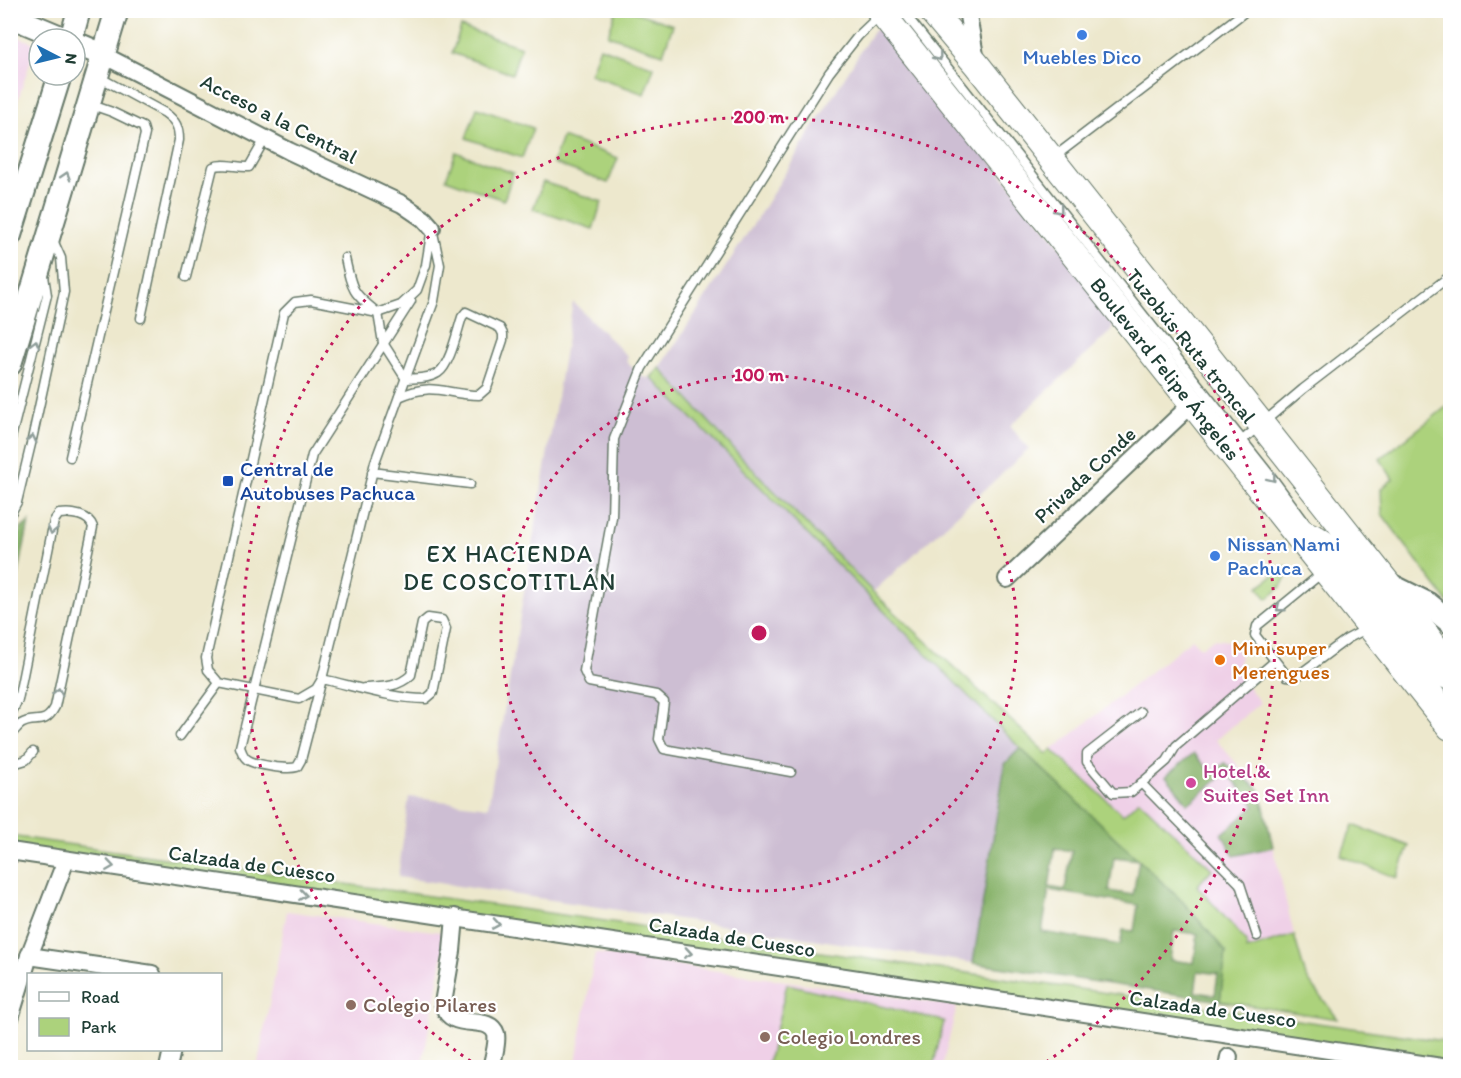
<svg xmlns="http://www.w3.org/2000/svg" width="1461" height="1078" font-family="Itim,sans-serif">
  <style>
    .built { fill: #efd0e7 }
    .industrial { fill: #cdbed3 }
    .green { fill: #acd27c; stroke: #668858; stroke-width: 1.5 }
    .forest { fill: #89b46c; stroke: #547850; stroke-width: 1.5; fill-rule: evenodd }
    .lines { fill: none; stroke-linecap: round; stroke-linejoin: round }
    .lane-casing { stroke: #67796a; stroke-width: 11 }
    .street-casing { stroke: #67796a; stroke-width: 20 }
    .secondary-casing { stroke: #67796a; stroke-width: 26 }
    .primary-casing { stroke: #67796a; stroke-width: 28 }
    .lane { stroke: #fff; stroke-width: 8 }
    .street { stroke: #fff; stroke-width: 16 }
    .secondary { stroke: #fff; stroke-width: 22 }
    .primary { stroke: #fff; stroke-width: 26 }
    .oneway { stroke: #8f9e9a }
    .ring { fill: none; stroke: #c2185b; stroke-width: 3; stroke-dasharray: 3 6 }
    .shop-dot { fill: #3f7fe0; stroke: #fff; stroke-width: 2 }
    .transit-dot { fill: #1a4fb4; stroke: #fff; stroke-width: 2 }
    .food-dot { fill: #e8710a; stroke: #fff; stroke-width: 2 }
    .hotel-dot { fill: #d1479c; stroke: #fff; stroke-width: 2 }
    .education-dot { fill: #8d6e63; stroke: #fff; stroke-width: 2 }
    .labels { text-anchor: middle; stroke-width: 4.5; stroke-linejoin: round; paint-order: stroke }
    .shop-label { font-size: 21px; fill: #366cbe; stroke: #fff }
    .street-label { font-size: 21px; fill: #1f3d34; stroke: #fff }
    .transit-label { font-size: 21px; fill: #164399; stroke: #fff; text-anchor: start }
    .food-label { font-size: 21px; fill: #c56008; stroke: #fff; text-anchor: start }
    .hotel-label { font-size: 21px; fill: #b23c85; stroke: #fff; text-anchor: start }
    .education-label { font-size: 21px; fill: #785e54; stroke: #fff; text-anchor: start }
    .quarter-label { font-size: 24px; letter-spacing: 1.5px; fill: #1f3d34; stroke: #fff }
    .centre { fill: #c2185b; stroke: #fff; stroke-width: 3 }
    .ring-label { font-size: 18px; text-anchor: middle; font-weight: bold; fill: #c2185b; stroke: #fff; stroke-width: 4.5; stroke-linejoin: round; paint-order: stroke }
  </style>
  <rect width="100%" height="100%" fill="#fff"/>
  <filter id="ink" filterUnits="userSpaceOnUse"><feTurbulence type="fractalNoise" baseFrequency=".0167" numOctaves="2"/><feDisplacementMap in="SourceGraphic" scale="12" xChannelSelector="R" yChannelSelector="G"/><feConvolveMatrix kernelMatrix="1 2 1 2 8 2 1 2 1" color-interpolation-filters="sRGB"/></filter>
  <filter id="wash" filterUnits="userSpaceOnUse"><feTurbulence type="fractalNoise" baseFrequency=".008" numOctaves="4" result="noise"/><feDisplacementMap in="SourceGraphic" scale="24" xChannelSelector="R" yChannelSelector="G"/><feGaussianBlur stdDeviation="1.35" result="paint"/><feColorMatrix in="noise" values="0 0 0 0 0 0 0 0 0 0 0 0 0 0 0 0 0 1.4 0 .05"/><feComposite in="paint" operator="in"/></filter>
  <g filter="url(#wash)">
    <rect width="100%" height="100%" fill="#ede8cd"/>
    <g class="built">
      <polygon points="11,34 36,44 11,121"/>
      <polygon points="1192,639 1201,648 1213,639 1229,641 1235,647 1240,655 1238,672 1260,703 1216,740 1260,790 1294,935 1246,950 1247,942 1185,873 1052,750"/>
      <polygon points="287,911 447,933 423,1060 457,1067 257,1068"/>
      <polygon points="595,953 957,1006 942,1067 575,1068"/>
    </g>
    <g class="industrial">
      <polygon points="883,27 1117,316 1111,331 1010,426 1029,449 873,592 741,457 660,368 758,217 873,31"/>
      <polygon points="573,302 628,357 626,361 644,378 651,377 1020,748 1005,764 973,963 398,877 409,797 488,807"/>
    </g>
    <g class="green">
      <polygon points="616,11 632,11 673,25 663,54 608,35"/>
      <polygon points="461,27 521,47 512,74 452,53"/>
      <polygon points="600,47 654,67 644,94 590,74"/>
      <polygon points="477,108 533,128 522,158 466,138"/>
      <polygon points="562,137 618,158 608,183 553,163"/>
      <polygon points="456,152 513,173 504,200 446,179"/>
      <polygon points="543,182 602,202 593,229 533,209"/>
      <polygon points="660,368 741,457 873,592 1047,754 1052,750 1123,815 1139,800 1212,869 1197,886 1247,942 1246,950 1294,935 1306,977 1338,1019 1220,1001 1226,952 1182,901 1020,748 651,377"/>
      <polygon points="1450,404 1450,605 1382,514 1381,489 1393,479 1380,459"/>
      <polygon points="1286,566 1290,570 1280,588 1267,599 1258,587"/>
      <polygon points="1353,825 1409,846 1397,878 1341,856"/>
      <polygon points="10,836 1450,1042 1450,1066 11,849"/>
      <polygon points="787,984 944,1021 933,1067 767,1067"/>
    </g>
    <g class="forest">
      <polygon points="29,522 11,610 11,548 22,528"/>
      <path d="M1020,748L1182,901L1226,952L1220,1001L973,963L1005,764ZM1055,848L1072,851L1065,890L1049,887ZM1114,857L1139,860L1133,895L1109,891ZM1049,890L1138,905L1134,931L1123,930L1120,945L1042,932ZM1174,931L1198,934L1194,963L1170,960ZM1198,971L1218,974L1215,995L1195,992Z"/>
      <polygon points="1194,753 1212,774 1225,763 1260,790 1273,847 1234,856 1222,834 1255,806 1227,772 1188,804 1166,776"/>
    </g>
  </g>
  <g filter="url(#ink)">
    <g class="lines">
      <defs>
        <g id="lane">
          <polyline points="902,10 1274,480 1310,529"/>
          <path d="M97,76L165,113C176,121 179,127 179,140L141,318"/>
          <polyline points="1054,157 1247,10"/>
          <polygon points="432,228 440,265 434,301 375,462 322,679 316,689 299,699 219,683 208,670 206,658 284,313 295,302 311,300 378,313 401,305 417,290 426,265"/>
          <path d="M345,258C352,290 352,293 378,313L383,343L406,379C416,378 429,379 438,373C450,365 457,332 462,317L466,312L500,328L503,334V340L487,388L479,395C446,395 433,381 399,397"/>
          <path d="M186,277L213,167C224,162 237,168 249,167L265,139"/>
          <polyline points="10,442 47,295 44,276"/>
          <polyline points="1239,443 1303,389 1450,276"/>
          <polyline points="70,457 145,134 143,127 112,112 89,104"/>
          <polyline points="372,472 470,484"/>
          <polyline points="10,515 17,502 31,444 64,292 61,258 53,240"/>
          <polyline points="1322,573 1257,626 1255,635 1287,676 1296,677 1347,639 1368,628"/>
          <polyline points="1427,675 1450,705"/>
          <path d="M364,688C382,687 397,688 411,675L422,623L428,618L442,620L446,629L433,693L426,699C393,699 354,686 322,679L301,760L297,767C287,770 256,765 248,760C243,757 242,752 240,747L312,455L411,301"/>
          <polyline points="1141,712 1087,754 1087,762 1113,793 1131,792 1167,761 1176,746 1275,661"/>
          <path d="M10,716L18,700L54,521L59,514C72,512 89,515 93,527L55,707C44,728 35,715 21,724C17,727 14,732 10,735"/>
          <polyline points="180,736 219,683"/>
          <polyline points="10,765 26,760 33,752"/>
          <polyline points="791,772 664,749 659,739 664,702 656,695 589,682 584,671 612,517 614,439 642,368 829,73 858,36 879,16"/>
          <polyline points="1141,783 1240,884 1257,936"/>
        </g>
        <g id="street">
          <polyline points="967,10 976,61"/>
          <polyline points="103,55 289,151 402,204 424,219 432,228"/>
          <polyline points="1007,579 1193,403"/>
          <polyline points="10,851 1448,1068"/>
          <path d="M455,917L452,951L443,1003C449,1034 489,1012 496,1034C498,1044 493,1058 491,1068"/>
          <polyline points="29,956 152,974"/>
          <polyline points="10,1018 29,956 66,860"/>
          <polyline points="168,1068 172,1050"/>
          <polyline points="1227,1068 1229,1057"/>
        </g>
        <g id="secondary">
          <polyline points="10,16 65,39"/>
          <polyline points="71,39 79,10"/>
          <polyline points="75,43 103,55"/>
          <polyline points="10,235 60,75"/>
          <polyline points="10,364 117,10"/>
          <polyline points="1388,584 1428,604 1450,622"/>
        </g>
        <g id="primary">
          <path id="s1" d="M879,10L1450,727"/>
          <polyline points="931,10 977,65 1388,584 1450,667"/>
          <polyline points="1301,532 1317,539 1339,554 1420,658 1430,668 1450,677"/>
        </g>
      </defs>
      <use href="#lane" class="lane-casing"/>
      <use href="#street" class="street-casing"/>
      <use href="#secondary" class="secondary-casing"/>
      <use href="#primary" class="primary-casing"/>
      <use href="#lane" class="lane"/>
      <use href="#street" class="street"/>
      <use href="#secondary" class="secondary"/>
      <use href="#primary" class="primary"/>
    </g>
    <defs><path id="oneway-chevron" d="M-2-3.5L2.5 0L-2 3.5" fill="none" stroke-width="1.6" stroke-linecap="round" stroke-linejoin="round" transform="scale(1.5)"/></defs>
    <g class="oneway">
      <use href="#oneway-chevron" transform="translate(938 57) rotate(52)"/>
      <use href="#oneway-chevron" transform="translate(66 176) rotate(-73)"/>
      <use href="#oneway-chevron" transform="translate(1059 210) rotate(51)"/>
      <use href="#oneway-chevron" transform="translate(35 344) rotate(-76)"/>
      <use href="#oneway-chevron" transform="translate(32 439) rotate(-77)"/>
      <use href="#oneway-chevron" transform="translate(1272 478) rotate(52)"/>
      <use href="#oneway-chevron" transform="translate(52 530) rotate(102)"/>
      <use href="#oneway-chevron" transform="translate(1280 608) rotate(142)"/>
      <use href="#oneway-chevron" transform="translate(58 692) rotate(-78)"/>
      <use href="#oneway-chevron" transform="translate(110 866) rotate(8)"/>
      <use href="#oneway-chevron" transform="translate(303 895) rotate(8)"/>
      <use href="#oneway-chevron" transform="translate(496 924) rotate(9)"/>
      <use href="#oneway-chevron" transform="translate(688 953) rotate(9)"/>
    </g>
  </g>
  <g class="ring">
    <circle cx="759" cy="633" r="258"/>
    <path d="M478 1066A516 516 0 1 1 1040 1066"/>
  </g>
  <g class="shop-dot">
    <circle cx="1082" cy="35" r="6"/>
    <circle cx="1215" cy="556" r="6"/>
  </g>
  <rect class="transit-dot" x="222" y="475" width="12" height="12" rx="3"/>
  <circle class="food-dot" cx="1220" cy="660" r="6"/>
  <circle class="hotel-dot" cx="1191" cy="783" r="6"/>
  <g class="education-dot">
    <circle cx="351" cy="1005" r="6"/>
    <circle cx="765" cy="1037" r="6"/>
  </g>
  <g class="labels">
    <g class="shop-label">
      <text x="1082" y="64">Muebles Dico</text>
      <text x="1227" y="551" text-anchor="start">Nissan Nami<tspan x="1227" dy="24">Pachuca</tspan></text>
    </g>
    <g class="street-label">
      <text transform="translate(279 119) rotate(27)" y="7">Acceso a la Central</text>
      <text transform="translate(1191 346) rotate(51)" y="7">Tuzobús Ruta troncal</text>
      <text dy="7" stroke="none"><textPath href="#s1" startOffset="459">Boulevard Felipe Ángeles</textPath></text>
      <text transform="translate(1085 475) rotate(-43)" y="7">Privada Conde</text>
      <text transform="translate(252 864) rotate(8)" y="7">Calzada de Cuesco</text>
      <text transform="translate(732 937) rotate(9)" y="7">Calzada de Cuesco</text>
      <text transform="translate(1213 1009) rotate(8)" y="7">Calzada de Cuesco</text>
    </g>
    <g class="transit-label">
      <text x="240" y="476">Central de<tspan x="240" dy="24">Autobuses Pachuca</tspan></text>
    </g>
    <g class="food-label">
      <text x="1232" y="655">Mini super<tspan x="1232" dy="24">Merengues</tspan></text>
    </g>
    <g class="hotel-label">
      <text x="1203" y="778">Hotel &amp;<tspan x="1203" dy="24">Suites Set Inn</tspan></text>
    </g>
    <g class="education-label">
      <text x="363" y="1012">Colegio Pilares</text>
      <text x="777" y="1044">Colegio Londres</text>
    </g>
    <g class="quarter-label">
      <text x="510" y="562">EX HACIENDA<tspan x="510" dy="28">DE COSCOTITLÁN</tspan></text>
    </g>
  </g>
  <circle cx="759" cy="633" r="9" class="centre"/>
  <g class="ring-label">
    <text x="759" y="123">200 m</text>
    <text x="759" y="381">100 m</text>
  </g>
  <rect width="1461" height="1078" fill="none" stroke="#fff" stroke-width="36"/>
  <rect x="27" y="973" width="195" height="78" fill="#ffffff" stroke="#a5b1ae" stroke-width="1.5"/>
  <rect x="39" y="992" width="30" height="9" fill="#ffffff" stroke="#a5b1ae" stroke-width="1.5"/>
  <text x="81" y="1003" font-size="18" fill="#1f3d34">Road</text>
  <rect x="39" y="1018" width="30" height="18" fill="#acd27c" stroke="#a5b1ae" stroke-width="1.5"/>
  <text x="81" y="1033" font-size="18" fill="#1f3d34">Park</text>
  <g transform="translate(57 57) rotate(97)"><circle r="28" fill="#ffffff" stroke="#a5b1ae" stroke-width="1.5"/>
  <path d="M0-4.5L10 22L0 15L-10 22Z" fill="#1f6fb2"/>
  <text y="-9" font-size="16" font-weight="bold" text-anchor="middle" fill="#1f3d34">N</text>
  </g>
</svg>
